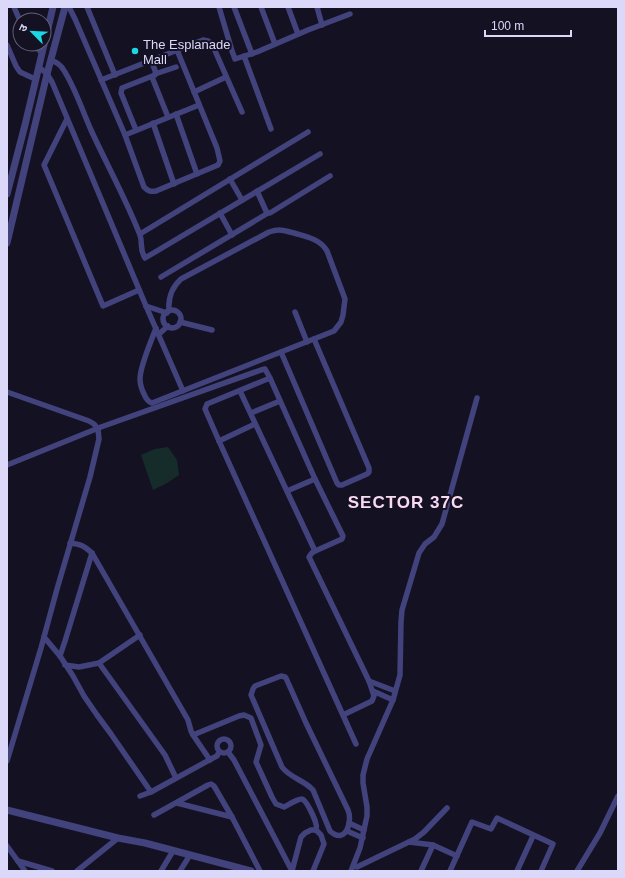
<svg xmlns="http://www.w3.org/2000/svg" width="625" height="878" font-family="Arial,'Noto Sans Devanagari',sans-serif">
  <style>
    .green { fill: #152c2b }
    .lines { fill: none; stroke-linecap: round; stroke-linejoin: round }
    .minor { stroke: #42427c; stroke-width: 5.5 }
    .tertiary { stroke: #42427c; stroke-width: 7 }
    .poi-dot { fill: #1cd6e3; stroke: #141123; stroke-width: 1.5 }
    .labels { text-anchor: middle; stroke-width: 4; stroke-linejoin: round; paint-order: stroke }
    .poi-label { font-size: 13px; fill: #dbd8fa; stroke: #141123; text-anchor: start }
    .district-label { font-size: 17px; font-weight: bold; letter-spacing: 1px; fill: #fadaf0; stroke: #141123 }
  </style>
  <rect width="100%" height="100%" fill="#141123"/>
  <polygon class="green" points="168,447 177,460 179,475 167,483 153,490 141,455 155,449"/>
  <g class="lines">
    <g class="minor">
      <polyline points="14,7 20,21"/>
      <path d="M69,7L75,19L125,135L144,187C148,191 150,192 156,191L218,165L220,161L217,148L177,50"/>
      <polyline points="87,7 115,75"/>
      <polyline points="219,7 232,51 235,59 257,52 308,30 350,14"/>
      <polyline points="234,7 252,54"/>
      <polyline points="261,7 275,44"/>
      <polyline points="288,7 298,34"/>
      <polyline points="317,7 322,25"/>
      <polyline points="33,44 42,53"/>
      <polyline points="7,45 16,66 20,72 35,79"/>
      <polyline points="244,56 271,129"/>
      <path d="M51,60C56,62 60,64 63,69C75,87 82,110 91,130C107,165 126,199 140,235C143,244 139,248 145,258L320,154"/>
      <polyline points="39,67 47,74 52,82 146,306 183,391"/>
      <polyline points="155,74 176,67"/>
      <polyline points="152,77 168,117"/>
      <polyline points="101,80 203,40 208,41 212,44 242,112"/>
      <polyline points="194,92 226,77"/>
      <polyline points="176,114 197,174"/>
      <polyline points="67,119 44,165 103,306 139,290"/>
      <polyline points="153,123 174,184"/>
      <polyline points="136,130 121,93 122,88 155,75 156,73 151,60"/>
      <polyline points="125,135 199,105"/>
      <polyline points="230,179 242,200"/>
      <polyline points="257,191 266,211 268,213 270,213 330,176"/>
      <polyline points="220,213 232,235"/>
      <polyline points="140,234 308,132"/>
      <polyline points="161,277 268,213"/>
      <polyline points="146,306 167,313"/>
      <circle cx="172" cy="319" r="9"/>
      <polyline points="295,312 307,342"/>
      <polyline points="180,322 212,330"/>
      <path d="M156,328C151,342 140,366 140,379C140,384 142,390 144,394C146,399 148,402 152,403L334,331L341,322L343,315L345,299L327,251C320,239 307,237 294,233C289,232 284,230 279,230C275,230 272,231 269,232L181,279C171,288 168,298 169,311"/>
      <polyline points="159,334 168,326"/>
      <polyline points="281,352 337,483 339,485 342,485 367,474 369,472 369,468 314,339"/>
      <polyline points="240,391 315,551"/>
      <polyline points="7,392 89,421 94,424 98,429 99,439 90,477 57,589 41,648 7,761"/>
      <polyline points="251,413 280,401"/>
      <polyline points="219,441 255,424"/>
      <polyline points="7,465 101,427 261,370 265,369 270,378"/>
      <polyline points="287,491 315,479"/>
      <path d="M70,543C81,544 84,546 92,553L188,720L191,731L193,735L210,760"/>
      <polyline points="44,637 60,656 73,676 84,696 97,715 111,734 151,792"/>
      <polyline points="60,656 65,641 92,553"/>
      <polyline points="99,663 165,755 176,778"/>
      <polyline points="65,665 79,667 99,663 140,635"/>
      <path d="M281,676L285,677L286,678L306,723L348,810C353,823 345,845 330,831L313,790C304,780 290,778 282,767L251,695L253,689L255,686Z"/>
      <polyline points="369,681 395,691"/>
      <polyline points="373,691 393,700"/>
      <polyline points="343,715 372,701 374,696 369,681 309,557 311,554 313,552 342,539 343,536 315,479 270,378 207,404 205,409 219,441 356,744"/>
      <path d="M193,735L239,716L244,715L251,718L261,745L256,762L272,797L276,804L284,807C288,805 297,799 302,799C306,799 315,819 316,824C317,827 316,827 316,830"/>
      <circle cx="224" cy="746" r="7"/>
      <polyline points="228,752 234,760 292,871"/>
      <polyline points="140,796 151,792 213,758 217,756 219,752"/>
      <polyline points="177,803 232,817"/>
      <polyline points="154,815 208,785 211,784 214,786 232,817 260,871"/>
      <polyline points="349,823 364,830"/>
      <polyline points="347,831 363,838"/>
      <polyline points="409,842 433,845 457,856"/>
      <polyline points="7,846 25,871"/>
      <polyline points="18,861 52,871"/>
      <polyline points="357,867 415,839 424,832 447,808"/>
      <polyline points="77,871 118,838"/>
      <polyline points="161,871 173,851"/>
      <polyline points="180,871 190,855"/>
      <polyline points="292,871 301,837 305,833 311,830 316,830 321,835 324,844 313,871"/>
      <polyline points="351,871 360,848 367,816 367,807 363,783 363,775 367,759 393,700 400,675 401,622 402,610 419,553 425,544 434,537 442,524 477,398"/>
      <polyline points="421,871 433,845"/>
      <polyline points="450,871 472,822 491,829 497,818 553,844 541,871"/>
      <polyline points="517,871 533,836"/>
      <polyline points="577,871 600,833 618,796"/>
    </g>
    <g class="tertiary">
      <polyline points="7,194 25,125 53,7"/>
      <polyline points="7,243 47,74 65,7"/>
      <polyline points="7,810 118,838 145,843 251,871"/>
    </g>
  </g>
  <circle class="poi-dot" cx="135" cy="51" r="4"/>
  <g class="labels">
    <g class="poi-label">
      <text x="143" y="49">The Esplanade<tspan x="143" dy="15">Mall</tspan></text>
    </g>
    <g class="district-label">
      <text x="406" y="508">SECTOR 37C</text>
    </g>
  </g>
  <rect width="625" height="878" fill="none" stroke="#dbd8fa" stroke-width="16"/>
  <g transform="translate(32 32) rotate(294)"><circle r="19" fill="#141123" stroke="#646179"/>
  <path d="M0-3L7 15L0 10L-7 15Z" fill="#1cd6e3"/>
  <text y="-6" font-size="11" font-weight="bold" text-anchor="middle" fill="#dbd8fa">उ</text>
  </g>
  <path d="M485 30v6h86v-6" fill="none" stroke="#dbd8fa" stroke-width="2"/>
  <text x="491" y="30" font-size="12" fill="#dbd8fa" stroke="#141123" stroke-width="3" paint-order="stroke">100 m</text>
</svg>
